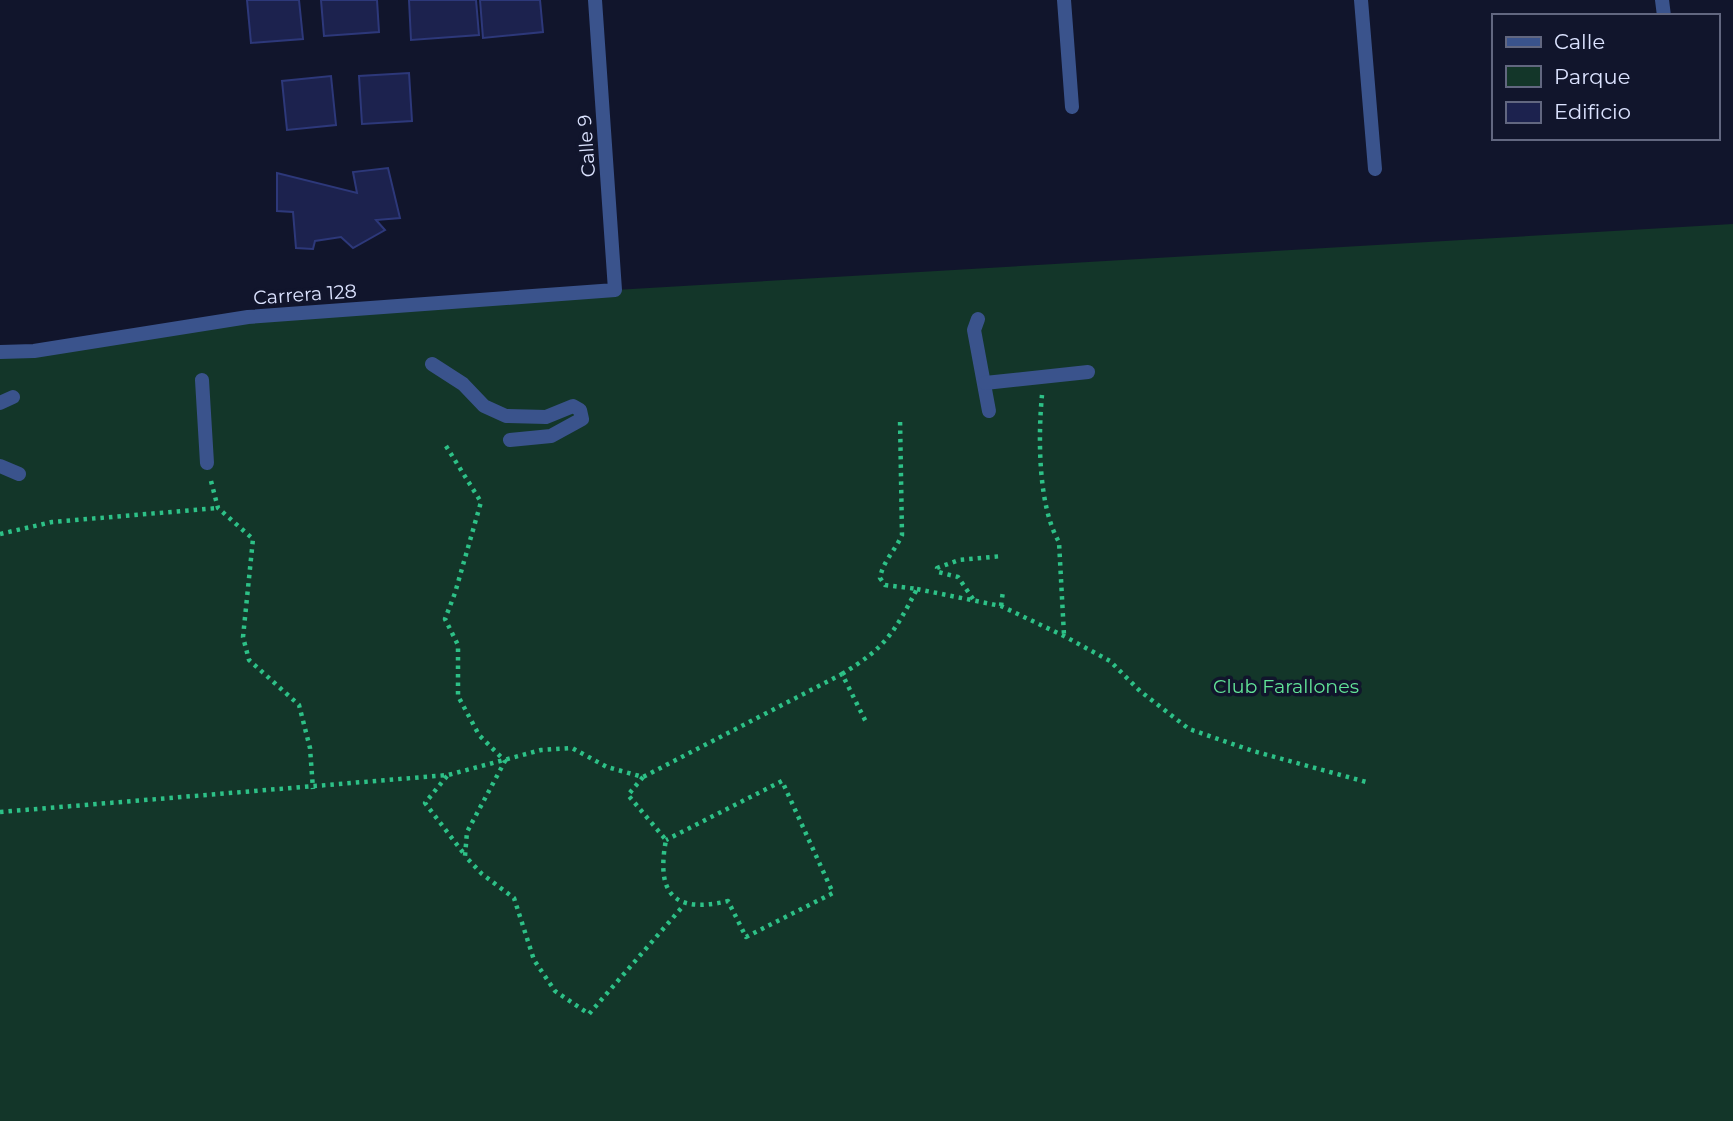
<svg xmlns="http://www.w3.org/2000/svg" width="1733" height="1121" font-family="Montserrat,sans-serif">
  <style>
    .green { fill: #133629 }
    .building { fill: #1c224e; stroke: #2d387a; stroke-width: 2 }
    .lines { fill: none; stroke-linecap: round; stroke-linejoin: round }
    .path { stroke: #2dc187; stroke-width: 4.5; stroke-dasharray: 3.5 5; stroke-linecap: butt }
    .service { stroke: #3a538c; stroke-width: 14 }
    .minor { stroke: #3a538c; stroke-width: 14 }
    .labels { text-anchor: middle; stroke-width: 7; stroke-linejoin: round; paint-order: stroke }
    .street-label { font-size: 19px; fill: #dce3ff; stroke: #11152c }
    .park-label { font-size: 19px; fill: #62e498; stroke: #11152c }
  </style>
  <rect width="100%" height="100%" fill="#11152c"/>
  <polygon class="green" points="1733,224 1733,1121 0,1121 0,352 248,317 615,290"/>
  <g class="building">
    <polygon points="247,0 299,0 303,39 251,43"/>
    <polygon points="321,0 377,0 379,32 324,36"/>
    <polygon points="409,0 476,0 479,35 411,40"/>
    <polygon points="480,0 540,0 543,32 483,38"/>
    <polygon points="409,73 412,121 362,124 359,76"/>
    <polygon points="331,76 336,125 287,130 282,81"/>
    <polygon points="388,168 400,218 376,220 385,230 353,248 341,237 315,241 313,249 296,248 293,212 277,211 277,173 357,193 353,172"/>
  </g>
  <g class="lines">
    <g class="path">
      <path d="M1042,395C1038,437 1038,506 1059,542L1064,635"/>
      <polyline points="446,446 481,502 455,593 445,619 458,645 458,696 479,735 505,761 467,832 465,856 482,874 514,898 534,960 555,991 589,1014 684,905"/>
      <polyline points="211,481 218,508 253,539 243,637 249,660 299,705 310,748 313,789"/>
      <polyline points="0,534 52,522 218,508"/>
      <polyline points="917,589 1001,606 1064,636 1110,661 1140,691 1189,729 1253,751 1370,783"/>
      <polyline points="973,599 958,577 938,572 937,568 959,560 1002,556"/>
      <polyline points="1001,606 1003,591"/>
      <path d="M842,674C886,647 894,633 917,589L885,585L880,578C883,561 895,551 902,535L900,418"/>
      <polyline points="447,776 425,803 465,855"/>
      <path d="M643,777L628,795L666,840C656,893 673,914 728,901L746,937L833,893L782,781L666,840"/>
      <polyline points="0,812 448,775 541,750 572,748 607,767 643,777 842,674 866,722"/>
    </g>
    <g class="service">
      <polyline points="1064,0 1072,107"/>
      <polyline points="1361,0 1375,169"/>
      <polyline points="1662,0 1664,16"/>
      <polyline points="978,319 974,330 989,411"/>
      <polyline points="432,364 463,384 484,406 506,416 546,417 573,406 580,410 582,419 551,436 510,440"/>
      <polyline points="202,380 207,463"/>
      <polyline points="985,383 1088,372"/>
      <polyline points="0,403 13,397"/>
      <polyline points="0,466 19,474"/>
    </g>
    <polyline class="minor" points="0,352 34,351 248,317 615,290 595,0"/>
  </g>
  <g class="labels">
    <g class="street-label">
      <text transform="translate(586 146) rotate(-94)" y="7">Calle 9</text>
      <text transform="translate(305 294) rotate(-4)" y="7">Carrera 128</text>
    </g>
    <g class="park-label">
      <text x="1286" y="693">Club Farallones</text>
    </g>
  </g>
  <rect x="1492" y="14" width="228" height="126" fill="#11152c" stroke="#626780" stroke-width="2"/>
  <rect x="1506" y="37" width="35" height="10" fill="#3a538c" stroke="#626780" stroke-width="2"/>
  <text x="1554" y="49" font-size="21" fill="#dce3ff">Calle</text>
  <rect x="1506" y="66" width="35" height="21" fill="#133629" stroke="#626780" stroke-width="2"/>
  <text x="1554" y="84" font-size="21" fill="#dce3ff">Parque</text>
  <rect x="1506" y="102" width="35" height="21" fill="#1c224e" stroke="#626780" stroke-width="2"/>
  <text x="1554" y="119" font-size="21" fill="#dce3ff">Edificio</text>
</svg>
